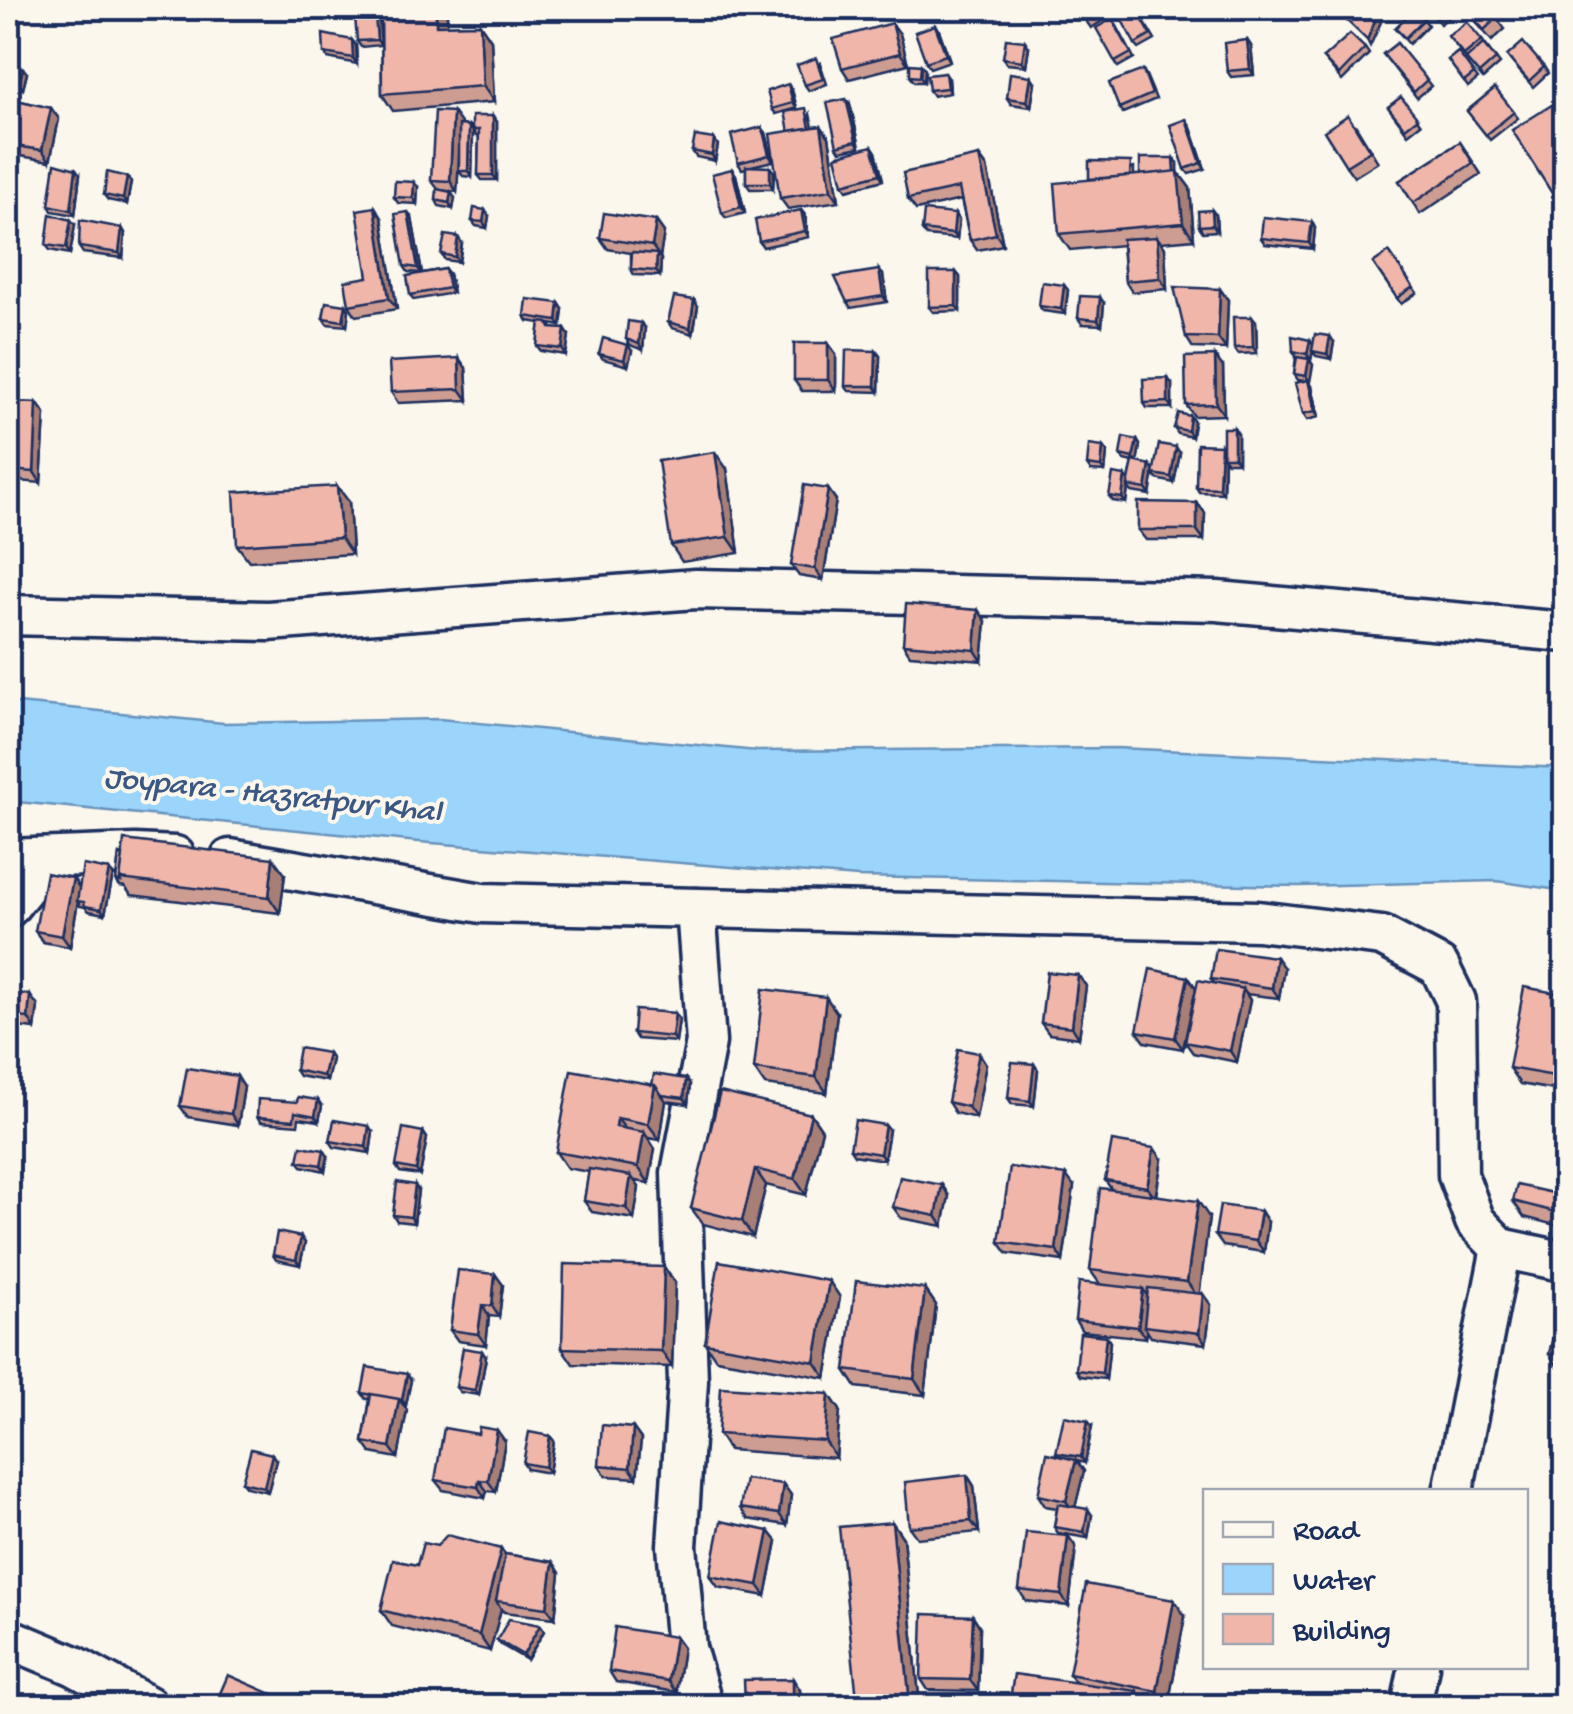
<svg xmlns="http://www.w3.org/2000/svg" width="1573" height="1714" font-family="'Gochi Hand',sans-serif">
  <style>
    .water { fill: #9bd5fb; stroke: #6893bc; stroke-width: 2.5 }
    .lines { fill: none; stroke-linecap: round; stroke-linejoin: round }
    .minor-casing { stroke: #1b2f5e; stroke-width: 45 }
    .minor { stroke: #fbf7ec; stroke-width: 38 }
    .wall { fill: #ce9d92; stroke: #1b2f5e; stroke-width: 2.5 }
    .shaded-wall { fill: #a87f77; stroke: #1b2f5e; stroke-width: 2.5 }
    .building { fill: #f0b6aa; stroke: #1b2f5e; stroke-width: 2.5 }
    .labels { text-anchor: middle; stroke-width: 8; stroke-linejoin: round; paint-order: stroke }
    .water-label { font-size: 32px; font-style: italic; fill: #3b5885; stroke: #fbf7ec }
  </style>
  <rect width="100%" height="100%" fill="#fbf7ec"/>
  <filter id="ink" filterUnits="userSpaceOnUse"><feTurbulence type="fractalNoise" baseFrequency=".01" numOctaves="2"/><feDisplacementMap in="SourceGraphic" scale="20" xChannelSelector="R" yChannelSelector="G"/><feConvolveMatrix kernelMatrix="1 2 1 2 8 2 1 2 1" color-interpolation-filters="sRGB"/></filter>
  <g filter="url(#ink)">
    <polygon class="water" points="8,702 224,723 440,719 757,751 1117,748 1565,768 1565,891 1496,881 1300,886 858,877 419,842 8,801"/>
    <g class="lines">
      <defs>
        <g id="minor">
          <polyline points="8,615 268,621 696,589 1217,601 1566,632"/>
          <polyline points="8,859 135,854 175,856"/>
          <polyline points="230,859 482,903 1258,921 1382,936 1439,966 1456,1001 1458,1175 1475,1221 1501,1248 1566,1262"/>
          <polyline points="8,908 24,888 40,858"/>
          <polyline points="696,908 706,1042 681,1173 688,1381 677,1546 686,1648 703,1706"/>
          <polyline points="1453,1492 1501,1248"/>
          <polyline points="8,1638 75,1666 148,1706"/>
          <polyline points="1411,1706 1419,1666"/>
        </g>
      </defs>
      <use href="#minor" class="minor-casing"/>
      <use href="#minor" class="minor"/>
    </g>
    <g class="wall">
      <polygon points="381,8 447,8 447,25 480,24 491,40 494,102 393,111 382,94"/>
      <polygon points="1077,8 1114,8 1117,12 1091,28"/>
      <polygon points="1136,8 1155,40 1139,49 1135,44"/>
      <polygon points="1428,8 1456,8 1458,11 1440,24"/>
      <polygon points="1464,8 1489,8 1505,29 1492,41"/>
      <polygon points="375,15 379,20 381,45 361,47 357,41"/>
      <polygon points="1424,19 1428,25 1409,44 1395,28"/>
      <polygon points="1116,24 1134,58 1118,67 1115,62"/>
      <polygon points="935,25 939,30 950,61 930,68 926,62"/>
      <polygon points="900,34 908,64 849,79 842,68"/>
      <polygon points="1448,36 1482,40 1500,64 1483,79"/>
      <polygon points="1247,40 1251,46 1254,75 1231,77 1227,71"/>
      <polygon points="1397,43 1431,86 1417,98 1383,54"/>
      <polygon points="356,45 357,64 328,58 324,53"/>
      <polygon points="1029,47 1026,66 1007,64 1003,58"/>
      <polygon points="1365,48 1369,54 1342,81 1323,58"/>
      <polygon points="1458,52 1478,79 1468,87 1448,60"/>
      <polygon points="1511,61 1544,67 1548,73 1533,87"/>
      <polygon points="820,63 827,84 809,91 805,85"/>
      <polygon points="921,65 925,70 924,82 914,82 910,76"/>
      <polygon points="8,66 27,73 23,89 8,86"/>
      <polygon points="1143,70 1146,75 1156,99 1123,113 1119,108"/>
      <polygon points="1031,76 1035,82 1031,107 1011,104 1007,98"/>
      <polygon points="949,79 950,93 933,96 929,90"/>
      <polygon points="1495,88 1518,118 1490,140 1467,111"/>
      <polygon points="792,90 797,108 776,114 772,109"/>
      <polygon points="1566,96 1566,213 1555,198"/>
      <polygon points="1401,97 1421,124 1408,134 1388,107"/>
      <polygon points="8,98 51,108 59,119 50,161 8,154"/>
      <polygon points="850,104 860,147 840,151 837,146"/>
      <polygon points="810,114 813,127 821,126 829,137 839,201 788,209 780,198"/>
      <polygon points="497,122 497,180 482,180 478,175 479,136 476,136 473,131 472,177 463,176 459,171 459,161 457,192 447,191 455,198 453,209 439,206 436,200 438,189 431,180 461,123 461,125 469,126 472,130"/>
      <polygon points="1190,125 1205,169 1189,174 1185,169"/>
      <polygon points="1356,126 1378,162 1354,177 1346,166"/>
      <polygon points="766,133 773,161 751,166 774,172 773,189 750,189 746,183 746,168 742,169 738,163"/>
      <polygon points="714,139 718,145 715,161 696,157 692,151"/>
      <polygon points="1460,142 1481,174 1420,214 1399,181"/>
      <polygon points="872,146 876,152 883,180 847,190 843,184"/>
      <polygon points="979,156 987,167 1003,245 977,250 970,240 961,200 916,210 908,199"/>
      <polygon points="1178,163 1178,172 1190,188 1194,239 1161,242 1165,248 1167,289 1132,292 1125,281 1122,245 1070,250 1059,234 1089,179 1134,168 1134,175 1140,175"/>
      <polygon points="732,169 736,175 745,213 726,218 722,213"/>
      <polygon points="80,174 75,215 52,211 49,205"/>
      <polygon points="127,177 131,182 127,204 108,200 104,195"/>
      <polygon points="418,187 417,204 398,203 394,197"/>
      <polygon points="375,207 382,218 397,309 356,316 349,305 368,277"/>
      <polygon points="801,210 805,215 809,237 763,247 759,241"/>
      <polygon points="955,214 959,220 957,239 926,236 922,230"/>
      <polygon points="1216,215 1217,231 1203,232 1199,226"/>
      <polygon points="489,216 487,228 476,226 472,221"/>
      <polygon points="412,218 422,273 445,269 449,274 453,293 414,300 410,295 421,273 408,272 404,266"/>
      <polygon points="656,221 664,232 660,257 659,256 661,259 660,276 634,275 631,269 631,253 608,249 600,238"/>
      <polygon points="1312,222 1315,228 1313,249 1265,244 1261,238"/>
      <polygon points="75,225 70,254 50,250 46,245"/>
      <polygon points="122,228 125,233 123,258 83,253 79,247"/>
      <polygon points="462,243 459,262 445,260 441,254"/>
      <polygon points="1389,252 1417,293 1401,304 1373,263"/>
      <polygon points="956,272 960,277 960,311 933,312 929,307"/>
      <polygon points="883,275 887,302 851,308 847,302"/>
      <polygon points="1064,285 1068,290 1065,314 1043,311 1039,306"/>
      <polygon points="1220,289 1228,300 1226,349 1193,348 1186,337"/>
      <polygon points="694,300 698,306 693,334 672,328 668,322"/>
      <polygon points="559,303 563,309 561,326 550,324 552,328 569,335 566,355 541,351 537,346 540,323 528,321 525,316"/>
      <polygon points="1104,303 1102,325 1082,324 1078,318"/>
      <polygon points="349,310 347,326 327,324 323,318"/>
      <polygon points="1256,322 1257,353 1238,354 1234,348"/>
      <polygon points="645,328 643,350 630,345 626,339"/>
      <polygon points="1334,342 1331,359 1316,356 1313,351 1311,360 1309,359 1313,365 1309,381 1312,386 1319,417 1307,420 1303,414 1306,381 1298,380 1294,374 1296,356 1293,351"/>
      <polygon points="828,343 836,354 836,391 802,391 794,380"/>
      <polygon points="632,351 628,366 603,359 599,354"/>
      <polygon points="876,351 880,356 879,392 849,391 845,386"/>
      <polygon points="1223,367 1224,415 1194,416 1186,405"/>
      <polygon points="466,368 468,400 398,403 391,392"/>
      <polygon points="1172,384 1172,408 1147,408 1144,403"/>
      <polygon points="8,402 37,403 45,414 41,483 8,480"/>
      <polygon points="1190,416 1194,421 1192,437 1178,434 1174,428"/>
      <polygon points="1234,428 1238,434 1238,462 1227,462 1224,459 1223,493 1199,492 1196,487 1223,448"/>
      <polygon points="1137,440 1140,445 1137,462 1150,465 1154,470 1180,453 1174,483 1157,479 1153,475 1150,495 1132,492 1128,487 1126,503 1113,501 1109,496 1125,476 1129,481 1133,462 1124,460 1120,455"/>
      <polygon points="1103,447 1107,452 1105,472 1091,471 1087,465"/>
      <polygon points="727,469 739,553 682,562 671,545"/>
      <polygon points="828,489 836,500 823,580 799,576 791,565"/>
      <polygon points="349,502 352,554 249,561 237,545"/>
      <polygon points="1197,503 1205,513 1204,540 1146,540 1138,530"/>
      <polygon points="978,610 986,621 982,661 910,655 903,644"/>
      <polygon points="119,854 285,874 280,913 131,895 125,887 120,886 116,881"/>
      <polygon points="113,875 105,914 89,911 85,907 80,906 78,902 70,947 43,942 35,931 73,878 79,887"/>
      <polygon points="1284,968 1279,998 1246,994 1250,1000 1237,1062 1193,1053 1185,1042 1215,984 1211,979"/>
      <polygon points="1078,975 1086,986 1079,1038 1049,1034 1041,1023"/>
      <polygon points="1188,977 1196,988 1183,1049 1145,1042 1137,1031"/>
      <polygon points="8,992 38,1006 35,1029 8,1026"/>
      <polygon points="1566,995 1566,1092 1520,1084 1509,1068"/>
      <polygon points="837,1013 827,1093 765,1085 754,1069"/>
      <polygon points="679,1019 676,1042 637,1039 633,1033"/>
      <polygon points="328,1053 332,1059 327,1081 299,1076 295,1070"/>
      <polygon points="979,1053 986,1064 976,1118 955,1113 948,1102"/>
      <polygon points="1034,1064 1038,1070 1034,1106 1012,1104 1008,1098"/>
      <polygon points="690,1084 688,1104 666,1101 660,1140 648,1138 655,1149 649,1183 635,1181 639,1187 634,1219 592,1212 584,1201 589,1172 567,1168 556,1152 652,1085"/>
      <polygon points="244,1087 238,1125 188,1117 180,1106"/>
      <polygon points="322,1106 319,1121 299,1118 298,1125 261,1122 257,1117"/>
      <polygon points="811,1114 822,1130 806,1195 766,1185 753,1237 703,1224 691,1208"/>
      <polygon points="889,1130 884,1160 854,1155 850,1149"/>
      <polygon points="373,1132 370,1153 334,1147 330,1141"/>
      <polygon points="423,1132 427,1138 420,1175 400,1172 396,1166"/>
      <polygon points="328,1156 325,1171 302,1166 298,1161"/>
      <polygon points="1162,1159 1156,1196 1209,1217 1199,1294 1211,1305 1206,1344 1151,1337 1147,1331 1146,1338 1082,1331 1075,1320 1100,1284 1090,1270 1112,1190 1105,1180"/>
      <polygon points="942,1185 949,1196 943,1226 901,1218 893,1207"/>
      <polygon points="1074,1186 1063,1261 1007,1253 999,1242"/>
      <polygon points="418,1190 414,1223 397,1221 393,1215"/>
      <polygon points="1566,1196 1566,1228 1524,1217 1513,1201"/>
      <polygon points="1268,1222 1264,1252 1223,1246 1215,1235"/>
      <polygon points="301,1237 305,1243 300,1265 276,1260 273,1255"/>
      <polygon points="664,1267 675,1283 672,1367 573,1364 562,1348"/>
      <polygon points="495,1274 503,1285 499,1317 489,1316 486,1345 458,1341 450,1330"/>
      <polygon points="1566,1283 1566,1372 1560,1370 1549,1354"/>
      <polygon points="925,1289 936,1305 925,1395 856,1387 845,1370"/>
      <polygon points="840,1297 826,1378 716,1359 705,1343"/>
      <polygon points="1106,1336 1110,1342 1106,1379 1080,1376 1076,1370"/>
      <polygon points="486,1357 479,1395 460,1392 456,1387"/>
      <polygon points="411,1380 406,1405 403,1405 407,1410 398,1458 371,1453 363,1442 370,1399 366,1399 362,1393"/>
      <polygon points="829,1394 840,1410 836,1458 729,1450 718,1434"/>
      <polygon points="1092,1426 1085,1463 1077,1461 1084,1471 1075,1507 1092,1515 1088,1538 1058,1533 1054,1527 1057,1508 1045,1506 1038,1495 1058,1456 1056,1453"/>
      <polygon points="633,1428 641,1439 637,1478 606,1476 599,1465"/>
      <polygon points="550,1436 554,1441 549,1473 527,1469 523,1463"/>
      <polygon points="505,1441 496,1492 487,1491 485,1498 443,1490 435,1480"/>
      <polygon points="276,1460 268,1492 246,1487 242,1482"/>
      <polygon points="967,1475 974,1486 979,1532 917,1538 909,1527"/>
      <polygon points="783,1484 791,1495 787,1525 748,1519 740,1508"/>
      <polygon points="892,1522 903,1538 920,1706 862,1706 857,1699"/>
      <polygon points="769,1531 777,1541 766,1596 718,1587 710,1576"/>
      <polygon points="1068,1536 1076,1547 1069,1606 1026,1601 1019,1590"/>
      <polygon points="437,1546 501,1549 505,1554 553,1562 560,1573 555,1618 504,1612 501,1609 490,1651 392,1626 381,1610 417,1565"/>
      <polygon points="973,1616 980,1627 978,1691 928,1690 921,1679"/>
      <polygon points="1185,1616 1168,1706 1145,1702 1075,1682 1069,1674"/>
      <polygon points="540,1625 544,1631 527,1660 501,1645 497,1640"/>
      <polygon points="675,1637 683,1648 676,1692 616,1682 609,1671"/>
      <polygon points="793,1679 800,1690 801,1706 746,1706 745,1704"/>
    </g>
    <g class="shaded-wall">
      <polygon points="436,8 447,8 447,41 436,25"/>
      <polygon points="375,15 379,20 381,45 377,40"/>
      <polygon points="1377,16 1381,22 1370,46 1367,40"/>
      <polygon points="892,23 900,34 908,64 900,53"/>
      <polygon points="480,24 491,40 494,102 483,86"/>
      <polygon points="935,25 939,30 950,61 946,55"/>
      <polygon points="352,40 356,45 357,64 353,58"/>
      <polygon points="1247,40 1251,46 1254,75 1250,69"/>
      <polygon points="1025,41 1029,47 1026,66 1022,61"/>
      <polygon points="921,65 925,70 924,82 920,77"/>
      <polygon points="23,68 27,73 23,89 19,84"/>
      <polygon points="945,73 949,79 950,93 947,88"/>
      <polygon points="1031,76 1035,82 1031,107 1027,101"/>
      <polygon points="788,84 792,90 797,108 793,103"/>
      <polygon points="846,99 850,104 860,147 856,141"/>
      <polygon points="51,108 59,119 50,161 42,150"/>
      <polygon points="453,112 461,123 457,192 450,181"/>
      <polygon points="493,116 497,122 497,180 493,175"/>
      <polygon points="1186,119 1190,125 1205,169 1201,163"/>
      <polygon points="469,126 473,131 472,177 468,171"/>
      <polygon points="821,126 829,137 839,201 831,190"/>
      <polygon points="762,127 766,133 773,161 769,155"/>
      <polygon points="714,139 718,145 715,161 712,155"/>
      <polygon points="872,146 876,152 883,180 880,174"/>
      <polygon points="979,156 987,167 1003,245 996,234"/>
      <polygon points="1174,158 1178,163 1178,172 1190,188 1194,239 1183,223 1175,175"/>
      <polygon points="770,167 774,172 773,189 770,183"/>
      <polygon points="76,169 80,174 75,215 71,210"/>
      <polygon points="732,169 736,175 745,213 741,207"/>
      <polygon points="127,177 131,182 127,204 123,199"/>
      <polygon points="414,182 418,187 417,204 413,198"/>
      <polygon points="451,192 455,198 453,209 449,203"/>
      <polygon points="375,207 382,218 397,309 389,298"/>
      <polygon points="485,210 489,216 487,228 483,222"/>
      <polygon points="801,210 805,215 809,237 805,231"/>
      <polygon points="1212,210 1216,215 1217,231 1213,225"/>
      <polygon points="408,212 412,218 422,274 418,268"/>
      <polygon points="955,214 959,220 957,239 953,234"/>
      <polygon points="71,220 75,225 70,254 66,248"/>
      <polygon points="656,221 664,232 660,257 652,246"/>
      <polygon points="1312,222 1315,228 1313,249 1309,243"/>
      <polygon points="122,228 125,233 123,258 119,253"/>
      <polygon points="458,237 462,243 459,262 455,257"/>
      <polygon points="1157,237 1165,248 1167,289 1160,278"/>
      <polygon points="657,254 661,259 660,276 656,271"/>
      <polygon points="445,269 449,274 453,293 449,288"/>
      <polygon points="879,270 883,275 887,302 883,296"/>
      <polygon points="956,272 960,277 960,311 956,306"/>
      <polygon points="1064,285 1068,290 1065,314 1061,309"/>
      <polygon points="1220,289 1228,300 1226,349 1218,338"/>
      <polygon points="1100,297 1104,303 1102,325 1098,320"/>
      <polygon points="694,300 698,306 693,334 690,328"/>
      <polygon points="559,303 563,309 561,326 557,321"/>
      <polygon points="346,305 349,310 347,326 343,321"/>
      <polygon points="1252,317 1256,322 1257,353 1253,347"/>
      <polygon points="641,323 645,328 643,350 639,344"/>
      <polygon points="565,329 569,335 566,355 562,349"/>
      <polygon points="1330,336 1334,342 1331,359 1327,354"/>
      <polygon points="1310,340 1314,346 1311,360 1307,354"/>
      <polygon points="828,343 836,354 836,391 828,380"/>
      <polygon points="628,345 632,351 628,366 624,360"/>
      <polygon points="876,351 880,356 879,392 875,386"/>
      <polygon points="1215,356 1223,367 1224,415 1216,404"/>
      <polygon points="459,358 466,368 468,400 460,389"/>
      <polygon points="1309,359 1313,365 1310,382 1306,376"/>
      <polygon points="1168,378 1172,384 1172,408 1168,402"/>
      <polygon points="1308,380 1312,386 1319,417 1315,411"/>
      <polygon points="37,403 45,414 41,483 34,472"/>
      <polygon points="1190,416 1194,421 1192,437 1188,431"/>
      <polygon points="1234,428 1238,434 1238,462 1234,457"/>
      <polygon points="1137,440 1140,445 1137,463 1133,458"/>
      <polygon points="1221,445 1224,450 1223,493 1219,488"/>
      <polygon points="1103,447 1107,452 1105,472 1101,467"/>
      <polygon points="1176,447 1180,453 1174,483 1171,477"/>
      <polygon points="715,452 727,469 739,553 728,537"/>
      <polygon points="1150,465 1154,471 1150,495 1146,489"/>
      <polygon points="1125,476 1129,482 1126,503 1122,498"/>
      <polygon points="337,486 349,502 352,554 341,538"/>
      <polygon points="828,489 836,500 823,580 815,569"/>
      <polygon points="1197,503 1205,513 1204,540 1197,530"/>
      <polygon points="978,610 986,621 982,661 975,650"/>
      <polygon points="273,858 285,874 280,913 269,897"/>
      <polygon points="109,870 113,875 105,914 101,909"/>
      <polygon points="73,878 80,889 70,947 62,936"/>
      <polygon points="1276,957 1284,968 1279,998 1272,988"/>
      <polygon points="1078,975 1086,986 1079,1038 1072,1027"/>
      <polygon points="1188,977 1196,988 1183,1049 1175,1038"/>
      <polygon points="1243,989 1250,1000 1237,1062 1230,1051"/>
      <polygon points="30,995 38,1006 35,1029 28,1018"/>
      <polygon points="826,997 837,1013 827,1093 816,1077"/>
      <polygon points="675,1013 679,1019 676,1042 672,1037"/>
      <polygon points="328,1053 332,1059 327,1081 323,1076"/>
      <polygon points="979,1053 986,1064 976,1118 968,1107"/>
      <polygon points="1034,1064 1038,1070 1034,1106 1030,1101"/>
      <polygon points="237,1076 244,1087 238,1125 231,1114"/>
      <polygon points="686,1079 690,1084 688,1104 684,1098"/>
      <polygon points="655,1085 666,1101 660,1140 648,1124"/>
      <polygon points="318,1100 322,1106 319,1121 315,1116"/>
      <polygon points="811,1114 822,1130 806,1195 795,1179"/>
      <polygon points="617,1118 629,1134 616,1127"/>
      <polygon points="885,1125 889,1130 884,1160 880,1154"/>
      <polygon points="369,1126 373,1132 370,1153 366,1147"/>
      <polygon points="423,1132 427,1138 420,1175 416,1170"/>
      <polygon points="644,1132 655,1149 649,1183 638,1167"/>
      <polygon points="1154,1148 1162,1159 1155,1198 1147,1187"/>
      <polygon points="324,1150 328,1156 325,1171 321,1165"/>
      <polygon points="755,1169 766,1185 753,1237 742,1221"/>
      <polygon points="1066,1175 1074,1186 1063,1261 1056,1250"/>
      <polygon points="631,1176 639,1187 634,1219 626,1208"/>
      <polygon points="415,1185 418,1190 414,1223 411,1217"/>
      <polygon points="942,1185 949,1196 943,1226 936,1216"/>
      <polygon points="1198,1201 1209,1217 1199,1299 1187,1282"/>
      <polygon points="1261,1211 1268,1222 1264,1252 1256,1241"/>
      <polygon points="301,1237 305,1243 300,1265 296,1260"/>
      <polygon points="664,1267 675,1283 672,1367 661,1351"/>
      <polygon points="495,1274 503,1285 499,1317 492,1306"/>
      <polygon points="829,1281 840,1297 826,1378 815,1362"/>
      <polygon points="925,1289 936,1305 925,1395 914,1379"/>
      <polygon points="1143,1289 1150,1300 1144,1326 1147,1331 1146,1338 1138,1327"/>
      <polygon points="1203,1294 1211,1305 1206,1344 1199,1333"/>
      <polygon points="482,1305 489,1316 486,1345 478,1334"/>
      <polygon points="1106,1336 1110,1342 1106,1379 1102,1373"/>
      <polygon points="482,1351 486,1357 479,1395 475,1390"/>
      <polygon points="407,1374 411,1380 406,1405 402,1400"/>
      <polygon points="829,1394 840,1410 836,1458 825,1441"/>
      <polygon points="399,1399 407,1410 398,1458 390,1447"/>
      <polygon points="1088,1421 1092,1426 1085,1463 1081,1457"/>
      <polygon points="633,1428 641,1439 637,1478 630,1468"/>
      <polygon points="497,1430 505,1441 496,1492 488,1481"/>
      <polygon points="550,1436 554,1441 549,1473 545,1467"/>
      <polygon points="272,1454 276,1460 268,1492 264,1487"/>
      <polygon points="1076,1460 1084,1471 1074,1512 1066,1501"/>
      <polygon points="967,1475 974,1486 979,1532 971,1521"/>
      <polygon points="479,1480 487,1491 485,1498 478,1487"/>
      <polygon points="783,1484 791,1495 787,1525 779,1514"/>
      <polygon points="1088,1509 1092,1515 1088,1538 1084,1532"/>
      <polygon points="892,1522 903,1538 920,1706 918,1706 909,1694"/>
      <polygon points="769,1531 777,1541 766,1596 758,1585"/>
      <polygon points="1068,1536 1076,1547 1069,1606 1061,1595"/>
      <polygon points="501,1549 513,1565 496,1601 501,1609 490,1651 479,1635"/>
      <polygon points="553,1562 560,1573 555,1618 547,1608"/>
      <polygon points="1174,1600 1185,1616 1168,1706 1157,1691"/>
      <polygon points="973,1616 980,1627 978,1691 970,1680"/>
      <polygon points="540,1625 544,1631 527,1660 523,1655"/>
      <polygon points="675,1637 683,1648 676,1692 668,1681"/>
      <polygon points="793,1679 800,1690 801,1706 795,1706 793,1704"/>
      <polygon points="1137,1691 1147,1706 1134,1706"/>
      <polygon points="272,1694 279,1705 279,1706 266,1706"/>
    </g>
    <g class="building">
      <polygon points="381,8 436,8 436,25 480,24 483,86 382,94"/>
      <polygon points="1077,8 1099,8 1083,17"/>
      <polygon points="1128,8 1136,8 1151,35 1135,44 1118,13"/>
      <polygon points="1355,8 1369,8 1377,16 1367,40 1344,18"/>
      <polygon points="1429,8 1451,8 1436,18"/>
      <polygon points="1465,8 1489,8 1497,18 1484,30"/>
      <polygon points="1414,9 1424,19 1405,38 1395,28"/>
      <polygon points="375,15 377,40 357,41 355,16"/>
      <polygon points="1112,19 1131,53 1115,62 1096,28"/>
      <polygon points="1467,22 1482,40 1464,55 1448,36"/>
      <polygon points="892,23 900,53 842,68 833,39"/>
      <polygon points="935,25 946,55 926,62 915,32"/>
      <polygon points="323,34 352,40 353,58 324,53"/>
      <polygon points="1350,34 1365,48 1339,75 1323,58"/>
      <polygon points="1006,39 1025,41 1022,61 1003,58"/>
      <polygon points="1247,40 1250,69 1227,71 1224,43"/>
      <polygon points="1523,42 1544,67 1529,81 1507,56"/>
      <polygon points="1397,43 1427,80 1414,92 1383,54"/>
      <polygon points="1483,44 1496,59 1479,74 1466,59"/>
      <polygon points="1458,52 1474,74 1464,82 1448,60"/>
      <polygon points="816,58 823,79 805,85 797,65"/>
      <polygon points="910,64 921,65 920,77 910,76"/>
      <polygon points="8,66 23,68 19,84 8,82"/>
      <polygon points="1143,70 1152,94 1119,108 1109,83"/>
      <polygon points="945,73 947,88 929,90 927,75"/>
      <polygon points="1010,73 1031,76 1027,101 1007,98"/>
      <polygon points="788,84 793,103 772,109 767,91"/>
      <polygon points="1495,88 1514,112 1486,135 1467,111"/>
      <polygon points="1566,96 1566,191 1555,198 1512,130"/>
      <polygon points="1401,97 1418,118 1405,128 1388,107"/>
      <polygon points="8,98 51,108 42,150 8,145"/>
      <polygon points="846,99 856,141 837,146 827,103"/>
      <polygon points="806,108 810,128 789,131 785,112"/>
      <polygon points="435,111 453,112 450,181 431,180"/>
      <polygon points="1348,115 1370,151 1346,166 1324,131"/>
      <polygon points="472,116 493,116 493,175 478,175 479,130 472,130"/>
      <polygon points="1186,119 1201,163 1185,169 1170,125"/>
      <polygon points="459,125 469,126 468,171 459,171"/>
      <polygon points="821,126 831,190 780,198 770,134"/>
      <polygon points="762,127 769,155 738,163 731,135"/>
      <polygon points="695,136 714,139 712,155 692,151"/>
      <polygon points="1460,142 1473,163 1413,203 1399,181"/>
      <polygon points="872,146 880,174 843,184 836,156"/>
      <polygon points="979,156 996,234 970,240 959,188 908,199 903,173"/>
      <polygon points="1140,158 1174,158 1175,172 1140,175"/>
      <polygon points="1089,161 1131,162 1130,176 1089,179"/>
      <polygon points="55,163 76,169 71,210 49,205"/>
      <polygon points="746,166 770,167 770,183 746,183"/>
      <polygon points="732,169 741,207 722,213 712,174"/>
      <polygon points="1178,171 1183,223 1059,234 1055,183"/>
      <polygon points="107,172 127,177 123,199 104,195"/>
      <polygon points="395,181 414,182 413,198 394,197"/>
      <polygon points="437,189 451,192 449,203 436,200"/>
      <polygon points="375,207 389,298 349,305 345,281 368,277 357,210"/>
      <polygon points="474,208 485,210 483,222 472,221"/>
      <polygon points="801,210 805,231 759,241 755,220"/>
      <polygon points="1212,210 1213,225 1199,226 1198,211"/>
      <polygon points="924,211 955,214 953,234 922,230"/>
      <polygon points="408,212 418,268 404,266 395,214"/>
      <polygon points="604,213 656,221 652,246 600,238"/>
      <polygon points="50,214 71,220 66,248 46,245"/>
      <polygon points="1263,217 1312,222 1309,243 1261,238"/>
      <polygon points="80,220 122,228 119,253 79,247"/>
      <polygon points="445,235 458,237 455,257 441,254"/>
      <polygon points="1157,237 1160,278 1125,281 1122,239"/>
      <polygon points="632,252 657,254 656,271 631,269"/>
      <polygon points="1389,252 1413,287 1397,298 1373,263"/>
      <polygon points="445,269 449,288 410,295 407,276"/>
      <polygon points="879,270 883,296 847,302 835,277"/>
      <polygon points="929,272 956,272 956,306 929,307"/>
      <polygon points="1042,282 1064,285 1061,309 1039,306"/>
      <polygon points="1174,287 1220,289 1218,338 1186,337"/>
      <polygon points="1080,296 1100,297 1098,320 1078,318"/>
      <polygon points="674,297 694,300 690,328 668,322"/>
      <polygon points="527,299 559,303 557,321 525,316"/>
      <polygon points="326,302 346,305 343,321 323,318"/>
      <polygon points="1233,317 1252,317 1253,347 1234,348"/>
      <polygon points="628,321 641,323 639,344 626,339"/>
      <polygon points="540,322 548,323 550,328 565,329 562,349 537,346"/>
      <polygon points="1315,334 1330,336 1327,354 1312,351"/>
      <polygon points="1292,336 1310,340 1307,354 1293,351"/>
      <polygon points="603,338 628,345 624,360 599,354"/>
      <rect x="794" y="343" width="34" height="37"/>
      <polygon points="846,350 876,351 875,386 845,386"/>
      <polygon points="1215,356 1216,404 1186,405 1185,357"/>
      <polygon points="1297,357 1309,359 1306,376 1294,374"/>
      <polygon points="459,358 460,389 391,392 389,362"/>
      <polygon points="1168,378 1168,402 1144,403 1143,379"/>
      <polygon points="1308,380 1315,411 1303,414 1295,383"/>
      <polygon points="8,402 37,403 34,472 8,470"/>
      <polygon points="1178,413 1190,416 1188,431 1174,428"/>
      <rect x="1223" y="428" width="11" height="29"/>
      <polygon points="1123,437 1137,440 1133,458 1120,455"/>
      <polygon points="1159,444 1176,447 1171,477 1153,474"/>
      <polygon points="1197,444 1221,445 1219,488 1196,487"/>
      <polygon points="1089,445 1103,447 1101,467 1087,465"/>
      <polygon points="715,452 728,537 671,545 658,461"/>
      <polygon points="1133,461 1150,465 1146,489 1128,486"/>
      <polygon points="1113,474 1125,476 1122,498 1109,496"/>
      <polygon points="804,485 828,489 815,569 791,565"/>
      <polygon points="337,486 341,538 237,545 234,492"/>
      <polygon points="1138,502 1197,503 1197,530 1138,530"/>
      <polygon points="906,604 978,610 975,650 903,644"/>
      <polygon points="124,840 273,858 269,897 120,879"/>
      <polygon points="119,854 123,855 120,879 121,882 116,881"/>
      <polygon points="83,865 109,870 101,909 85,906 84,902 77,901"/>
      <polygon points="46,873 73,878 62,936 35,931"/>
      <polygon points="1216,949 1276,957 1272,988 1211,979"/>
      <polygon points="1150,969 1188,977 1175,1038 1137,1031"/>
      <polygon points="1047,972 1078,975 1072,1027 1041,1023"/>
      <polygon points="1198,980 1243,989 1230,1051 1185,1042"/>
      <polygon points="1524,987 1566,995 1566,1078 1509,1068"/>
      <polygon points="763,989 826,997 816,1077 754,1069"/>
      <polygon points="8,992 30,995 28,1018 8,1016"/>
      <polygon points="635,1010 675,1013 672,1037 633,1033"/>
      <polygon points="299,1048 328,1053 323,1076 295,1070"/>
      <polygon points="958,1049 979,1053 968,1107 948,1102"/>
      <polygon points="1012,1062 1034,1064 1030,1101 1008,1098"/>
      <polygon points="187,1068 237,1076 231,1114 180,1106"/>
      <polygon points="571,1070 655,1085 648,1124 617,1118 616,1127 644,1132 638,1167 556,1152"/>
      <polygon points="654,1074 686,1079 684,1098 662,1095 655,1085 652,1085"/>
      <polygon points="720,1092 811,1114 795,1179 755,1169 742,1221 691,1208"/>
      <polygon points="298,1097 318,1100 315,1116 295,1112 294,1120 257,1117 258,1099 297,1102"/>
      <polygon points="334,1120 369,1126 366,1147 330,1141"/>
      <polygon points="855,1120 885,1125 880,1154 850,1149"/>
      <polygon points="403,1128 423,1132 416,1170 396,1166"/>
      <polygon points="1112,1141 1154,1148 1147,1187 1105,1180"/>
      <polygon points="301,1146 324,1150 321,1165 298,1161"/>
      <polygon points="1010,1167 1066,1175 1056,1250 999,1242"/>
      <polygon points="589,1169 631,1176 626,1208 584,1201"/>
      <polygon points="900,1177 942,1185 936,1216 893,1207"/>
      <polygon points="397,1182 415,1185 411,1217 393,1215"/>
      <polygon points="1517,1185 1566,1196 1566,1215 1513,1201"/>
      <polygon points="1100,1188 1198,1201 1187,1282 1090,1270"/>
      <polygon points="1220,1205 1261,1211 1256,1241 1215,1235"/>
      <polygon points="277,1232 301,1237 296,1260 273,1255"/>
      <polygon points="719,1261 829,1281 815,1362 705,1343"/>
      <polygon points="564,1264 664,1267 661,1351 562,1348"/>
      <polygon points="458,1270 495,1274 492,1306 482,1305 478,1334 450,1330"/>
      <polygon points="856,1281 925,1289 914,1379 845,1370"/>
      <polygon points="1079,1282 1143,1289 1138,1327 1075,1320"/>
      <polygon points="1566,1283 1566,1358 1549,1354"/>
      <polygon points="1148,1288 1203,1294 1199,1333 1144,1326"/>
      <polygon points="1080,1333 1106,1336 1102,1373 1076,1370"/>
      <polygon points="463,1348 482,1351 475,1390 456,1387"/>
      <polygon points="367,1367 407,1374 402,1400 362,1393"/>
      <polygon points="721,1387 829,1394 825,1441 718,1434"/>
      <polygon points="371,1394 399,1399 390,1447 363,1442"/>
      <polygon points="1064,1416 1088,1421 1081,1457 1056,1453"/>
      <polygon points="602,1425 633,1428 630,1468 599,1465"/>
      <polygon points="479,1427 497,1430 488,1481 479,1480 478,1487 435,1480 444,1428 478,1434"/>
      <polygon points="529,1432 550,1436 545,1467 523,1463"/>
      <polygon points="251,1449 272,1454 264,1487 242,1482"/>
      <polygon points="1047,1453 1076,1460 1066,1501 1038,1495"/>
      <polygon points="967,1475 971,1521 909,1527 905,1482"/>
      <polygon points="745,1479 783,1484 779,1514 740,1508"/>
      <polygon points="1058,1504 1088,1509 1084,1532 1054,1527"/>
      <polygon points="721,1521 769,1531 758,1585 710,1576"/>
      <polygon points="892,1522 909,1694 857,1699 839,1527"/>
      <polygon points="1026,1532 1068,1536 1061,1595 1019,1590"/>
      <polygon points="447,1535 501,1549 479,1635 381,1610 393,1560 417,1565 423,1543 437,1546"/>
      <polygon points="505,1554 553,1562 547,1608 496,1601"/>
      <polygon points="1086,1584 1174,1600 1157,1691 1069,1674"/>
      <polygon points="923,1614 973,1616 970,1680 921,1679"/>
      <polygon points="509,1619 540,1625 523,1655 497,1640"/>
      <polygon points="615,1627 675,1637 668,1681 609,1671"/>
      <polygon points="1014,1674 1137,1691 1134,1706 1009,1706"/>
      <polygon points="228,1675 272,1694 266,1706 215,1705"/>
      <polygon points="793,1679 793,1704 745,1704 744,1680"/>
    </g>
  </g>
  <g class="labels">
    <g class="water-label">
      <text transform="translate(273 792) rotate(6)" y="11">Joypara - Hazratpur Khal</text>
    </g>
  </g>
  <rect width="1573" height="1714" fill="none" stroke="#fbf7ec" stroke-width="40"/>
  <rect x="20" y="20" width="1533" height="1674" fill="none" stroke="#1b2f5e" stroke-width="4" filter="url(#ink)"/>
  <rect x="1203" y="1489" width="325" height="180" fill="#fbf7ec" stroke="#a1a7b3" stroke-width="2.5"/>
  <rect x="1223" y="1522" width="50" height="15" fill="#fbf7ec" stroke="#a1a7b3" stroke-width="2.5"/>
  <text x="1293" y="1539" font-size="30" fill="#1b2f5e">Road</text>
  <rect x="1223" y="1564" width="50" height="30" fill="#9bd5fb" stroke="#a1a7b3" stroke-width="2.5"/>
  <text x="1293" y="1589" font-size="30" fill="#1b2f5e">Water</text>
  <rect x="1223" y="1614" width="50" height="30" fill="#f0b6aa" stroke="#a1a7b3" stroke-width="2.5"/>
  <text x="1293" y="1639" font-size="30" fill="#1b2f5e">Building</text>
</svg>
